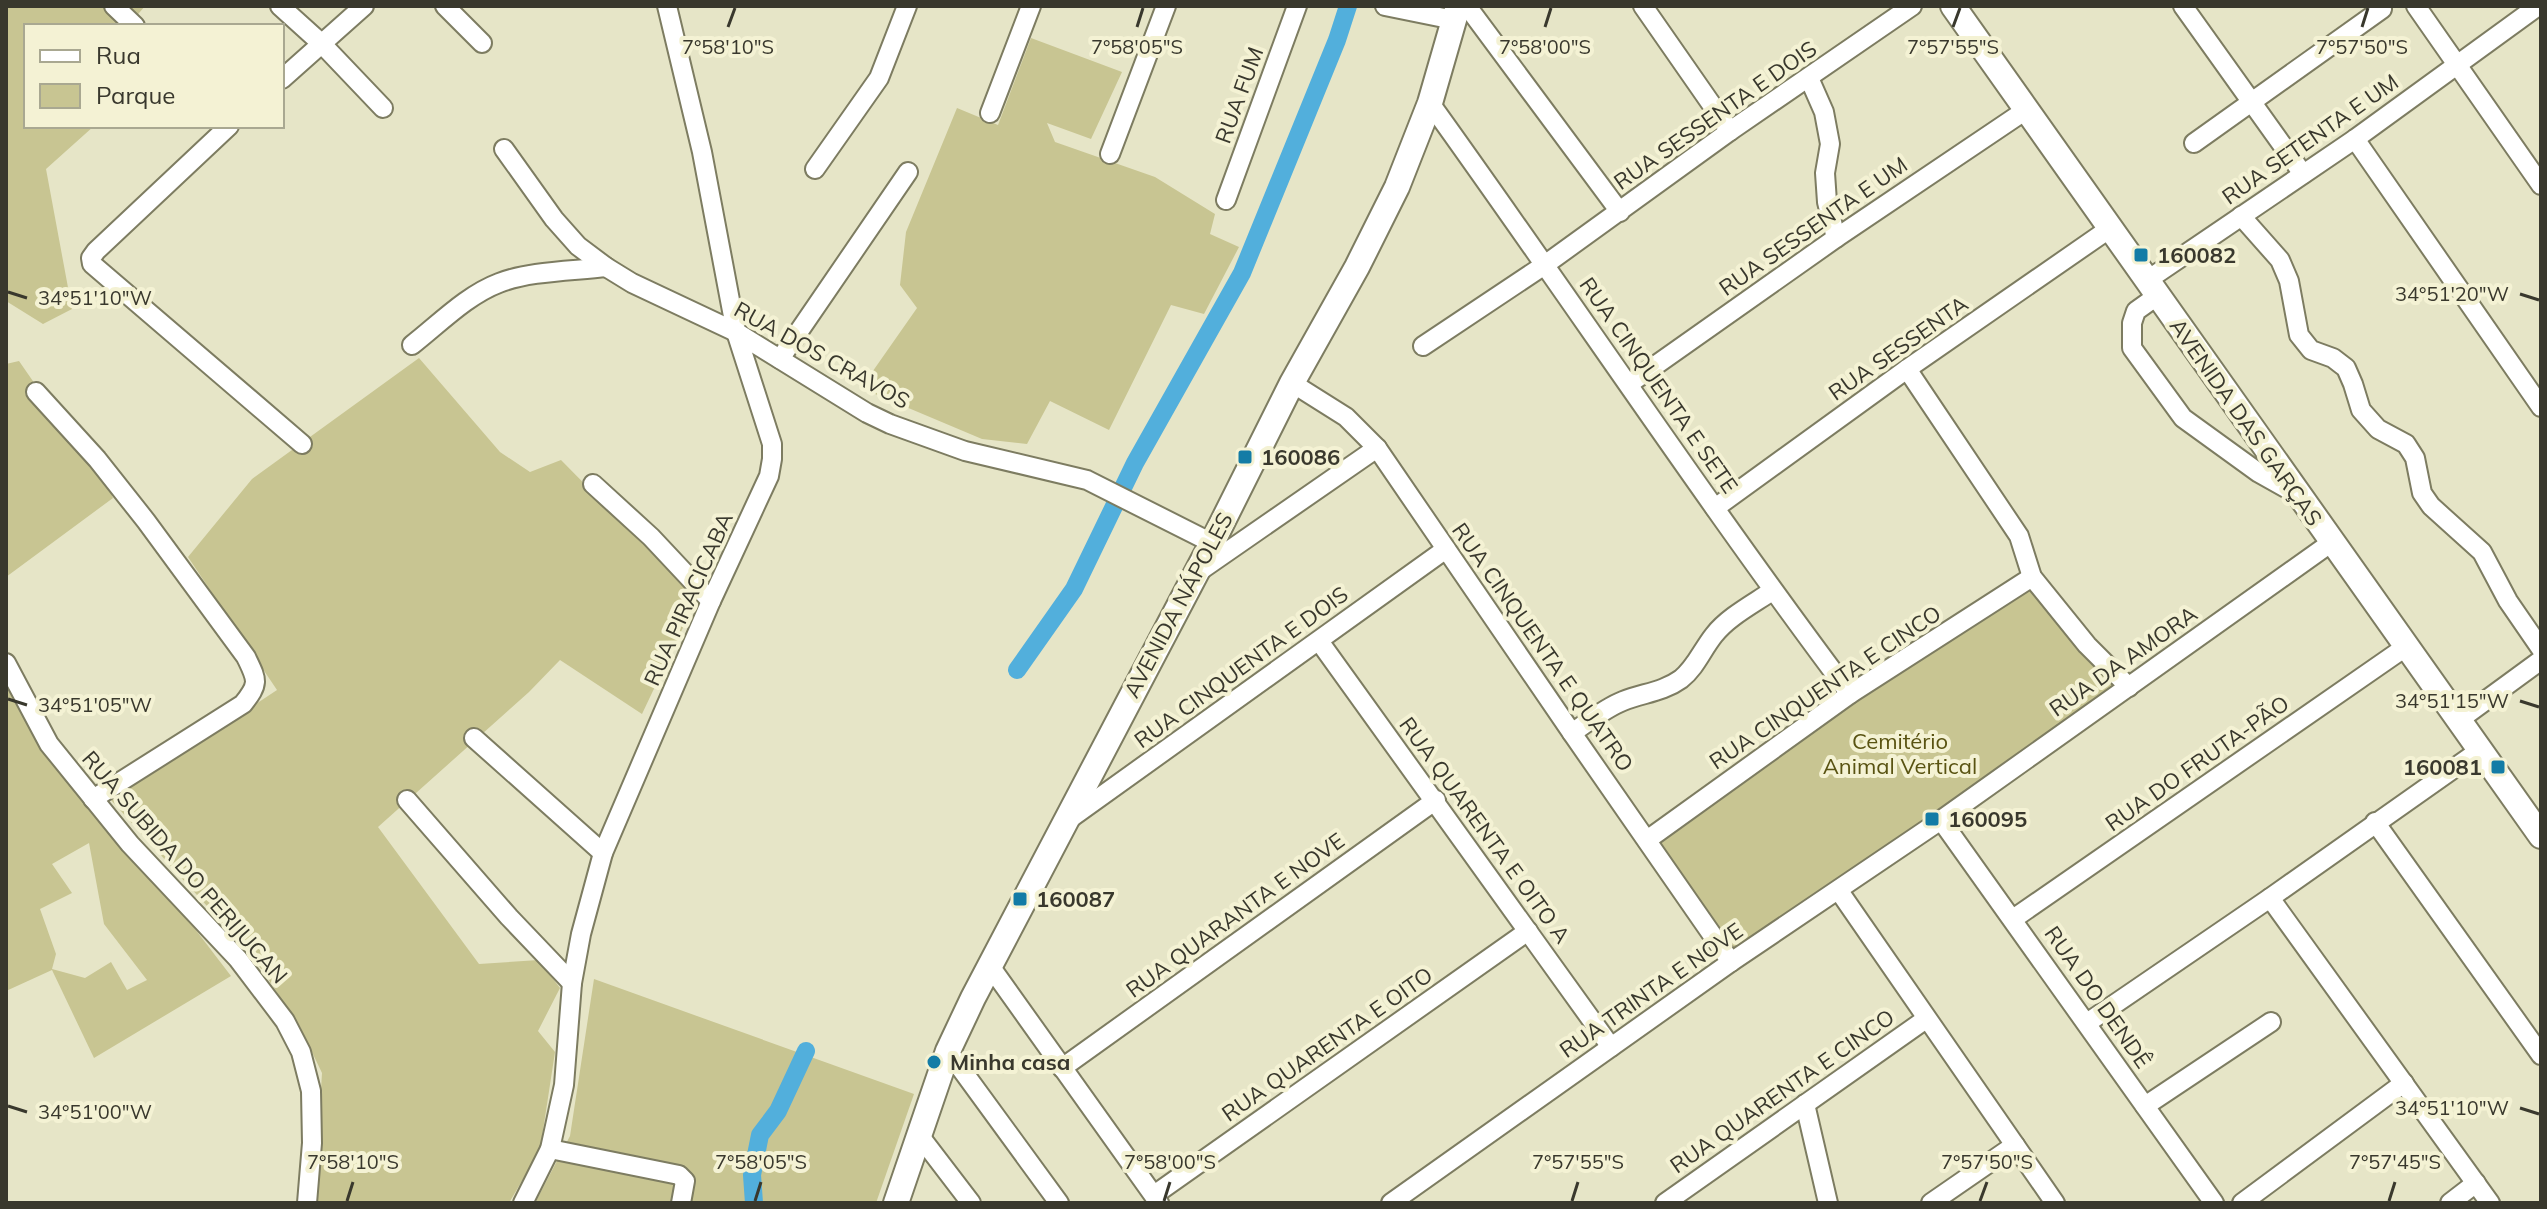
<svg xmlns="http://www.w3.org/2000/svg" width="2547" height="1209" font-family="Mulish,sans-serif">
  <style>
    .green { fill: #c8c592; fill-rule: evenodd }
    .lines { fill: none; stroke-linecap: round; stroke-linejoin: round }
    .canal { stroke: #52afdc; stroke-width: 18 }
    .minor-casing { stroke: #7d7c61; stroke-width: 22 }
    .major-casing { stroke: #7d7c61; stroke-width: 28 }
    .minor { stroke: #fff; stroke-width: 18 }
    .major { stroke: #fff; stroke-width: 24 }
    .ticks { fill: none; stroke: #39382d; stroke-width: 3 }
    .poi-dot { fill: #137ca6; stroke: #f4f2d4; stroke-width: 3 }
    .labels { text-anchor: middle; stroke-width: 8; stroke-linejoin: round; paint-order: stroke }
    .street-label { font-size: 22px; fill: #39382d; stroke: #f4f2d4 }
    .poi-label { font-size: 22px; font-weight: bold; fill: #39382d; stroke: #f4f2d4; text-anchor: start }
    .park-label { font-size: 22px; fill: #595312; stroke: #f4f2d4 }
    .ticks-label { font-size: 20px; text-anchor: middle; fill: #39382d; stroke: #f4f2d4; stroke-width: 8; stroke-linejoin: round; paint-order: stroke }
  </style>
  <rect width="100%" height="100%" fill="#e6e5c7"/>
  <g class="green">
    <polygon points="6,6 145,6 128,26 26,26 26,126 94,126 46,169 72,309 43,324 6,301"/>
    <polygon points="1031,38 1122,72 1091,139 1047,123 1055,142 1155,177 1215,214 1210,234 1239,247 1204,314 1171,305 1109,430 1050,401 1027,444 982,439 861,388 917,308 900,285 906,232 957,108 998,125"/>
    <polygon points="419,358 500,452 530,472 561,460 697,598 642,714 560,660 529,692 378,827 479,964 539,960 560,988 538,1031 555,1052 540,1150 509,1203 314,1203 322,1073 300,1027 254,958 111,800 277,690 188,557 252,479"/>
    <polygon points="19,361 55,413 97,459 113,498 6,577 6,364"/>
    <polygon points="2032,577 2129,687 1731,962 1647,840"/>
    <path d="M6,663L49,744L123,835L231,976L94,1058L52,970L6,991ZM89,843L104,924L147,980L127,990L111,962L85,978L52,969L56,954L40,909L72,893L52,864Z"/>
    <polygon points="594,979 914,1094 876,1203 535,1203 570,1136"/>
  </g>
  <g class="lines">
    <g class="canal">
      <polyline points="1017,670 1074,589 1135,463 1242,273 1337,40 1348,6"/>
      <polyline points="754,1203 752,1175 760,1135 778,1111 806,1051"/>
    </g>
    <defs>
      <g id="minor">
        <polyline points="114,6 135,26"/>
        <polyline points="280,6 322,44 383,108"/>
        <polyline points="445,6 482,43"/>
        <polyline points="1385,6 1454,20"/>
        <polyline points="1467,6 1620,212"/>
        <polyline points="1643,6 1730,131"/>
        <polyline points="2183,6 2303,174"/>
        <polyline points="2416,6 2541,185"/>
        <polyline points="1809,78 1824,112 1830,144 1825,173 1827,202 1836,238"/>
        <polyline points="282,79 364,6"/>
        <path d="M1430,103C1571,299 1705,501 1850,694"/>
        <polyline points="990,113 1031,6"/>
        <polyline points="229,126 96,251 91,258 92,264 302,444"/>
        <polyline points="2355,139 2541,407"/>
        <polyline points="2194,143 2382,9"/>
        <polyline points="504,149 554,219 578,246 606,267 632,283 736,332 867,413 890,424 965,451 1087,480 1212,543"/>
        <polyline points="1110,154 1166,6"/>
        <polyline points="815,169 879,78 907,6"/>
        <polyline points="1226,200 1297,6"/>
        <polyline points="2241,216 2280,260 2289,281 2299,335 2311,350 2333,358 2346,368 2353,384 2361,410 2378,429 2406,444 2415,458 2422,493 2431,506 2482,552 2508,601 2541,649"/>
        <polyline points="2146,281 2355,139 2538,6"/>
        <polyline points="2157,296 2136,311 2132,323 2132,348 2183,418 2259,473 2295,493"/>
        <path d="M412,345C439,324 467,295 499,283C529,271 573,271 606,267"/>
        <polyline points="1423,346 1546,264 1730,131 1912,6"/>
        <polyline points="780,359 908,172"/>
        <polyline points="1907,369 2019,536 2032,577 2087,645 2129,687"/>
        <polyline points="1292,383 1346,417 1377,448 1572,733 1731,962"/>
        <polyline points="1629,384 1836,238 2026,110"/>
        <path d="M36,392L97,459L146,521L246,657C257,680 260,683 243,704L93,799"/>
        <polyline points="593,484 651,537 711,601"/>
        <polyline points="1715,508 1907,369 2109,229"/>
        <polyline points="1198,572 1377,448"/>
        <polyline points="1319,641 1611,1047"/>
        <polyline points="6,663 49,744 130,844 238,959 285,1021 301,1052 311,1091 312,1143 307,1203"/>
        <polyline points="2459,720 2541,660"/>
        <path d="M1572,733C1588,722 1605,708 1623,701C1643,693 1663,692 1681,679C1696,667 1702,650 1714,635C1728,617 1753,604 1772,591"/>
        <polyline points="474,738 603,853"/>
        <polyline points="407,800 509,917 572,983"/>
        <polyline points="1068,820 1446,549"/>
        <polyline points="1941,820 2214,1203"/>
        <polyline points="2375,822 2541,1055"/>
        <polyline points="1647,840 1850,694 2032,577"/>
        <polyline points="1839,891 2055,1203"/>
        <polyline points="2270,898 2490,1203"/>
        <polyline points="2013,919 2407,646"/>
        <polyline points="990,966 1159,1203"/>
        <polyline points="2087,1023 2270,898 2480,750"/>
        <polyline points="948,1051 1059,1203"/>
        <polyline points="1062,1068 1436,800"/>
        <polyline points="1805,1104 1828,1203"/>
        <polyline points="2145,1106 2271,1022"/>
        <polyline points="919,1135 971,1203"/>
        <polyline points="550,1149 679,1175 685,1181 681,1203"/>
        <polyline points="1154,1195 1528,931"/>
        <polyline points="523,1203 550,1149 564,1085 572,983 581,934 603,853 711,601 769,476 772,459 772,444 736,332 702,152 667,6"/>
        <polyline points="1391,1203 1731,962 1941,820 2332,542"/>
        <polyline points="1665,1203 1926,1019"/>
        <polyline points="1931,1203 2015,1145"/>
        <polyline points="2242,1203 2404,1083"/>
        <polyline points="2450,1203 2476,1183"/>
      </g>
      <g id="major">
        <polyline points="1953,6 2541,836"/>
        <polyline points="896,1203 948,1051 973,998 1212,543 1292,383 1357,267 1397,187 1430,103 1458,6"/>
      </g>
    </defs>
    <use href="#minor" class="minor-casing"/>
    <use href="#major" class="major-casing"/>
    <use href="#minor" class="minor"/>
    <use href="#major" class="major"/>
  </g>
  <path class="ticks" d="M728,27L735,8M1137,27L1143,8M1545,27L1551,8M1953,27L1960,8M2362,27L2368,8M8,292L27,298M2520,294L2539,300M8,699L27,705M2520,701L2539,707M8,1106L27,1112M2520,1108L2539,1114M347,1201L353,1182M755,1201L761,1182M1164,1201L1170,1182M1572,1201L1578,1182M1980,1201L1987,1182M2389,1201L2395,1182"/>
  <g class="poi-dot">
    <rect x="2133" y="247" width="16" height="16" rx="4"/>
    <rect x="1237" y="449" width="16" height="16" rx="4"/>
    <rect x="2490" y="759" width="16" height="16" rx="4"/>
    <rect x="1924" y="811" width="16" height="16" rx="4"/>
    <rect x="1012" y="891" width="16" height="16" rx="4"/>
    <circle cx="934" cy="1062" r="8"/>
  </g>
  <g class="labels">
    <g class="street-label">
      <text transform="translate(1239 95) rotate(-70)" y="8">RUA FUM</text>
      <text transform="translate(1715 115) rotate(-35)" y="8">RUA SESSENTA E DOIS</text>
      <text transform="translate(2310 139) rotate(-35)" y="8">RUA SETENTA E UM</text>
      <text transform="translate(1813 226) rotate(-35)" y="8">RUA SESSENTA E UM</text>
      <text transform="translate(1898 348) rotate(-35)" y="8">RUA SESSENTA</text>
      <text transform="translate(822 355) rotate(29)" y="8">RUA DOS CRAVOS</text>
      <text transform="translate(1659 385) rotate(55)" y="8">RUA CINQUENTA E SETE</text>
      <text transform="translate(2246 422) rotate(55)" y="8">AVENIDA DAS GARÇAS</text>
      <text transform="translate(688 599) rotate(-66)" y="8">RUA PIRACICABA</text>
      <text transform="translate(1178 605) rotate(-62)" y="8">AVENIDA NÁPOLES</text>
      <text transform="translate(1543 647) rotate(55)" y="8">RUA CINQUENTA E QUATRO</text>
      <text transform="translate(2123 661) rotate(-35)" y="8">RUA DA AMORA</text>
      <text transform="translate(1241 667) rotate(-36)" y="8">RUA CINQUENTA E DOIS</text>
      <text transform="translate(1825 687) rotate(-34)" y="8">RUA CINQUENTA E CINCO</text>
      <text transform="translate(2197 763) rotate(-35)" y="8">RUA DO FRUTA-PÃO</text>
      <text transform="translate(1485 830) rotate(54)" y="8">RUA QUARENTA E OITO A</text>
      <text transform="translate(185 867) rotate(49)" y="8">RUA SUBIDA DO PERIJUCAN</text>
      <text transform="translate(1235 915) rotate(-36)" y="8">RUA QUARANTA E NOVE</text>
      <text transform="translate(1651 990) rotate(-35)" y="8">RUA TRINTA E NOVE</text>
      <text transform="translate(2098 997) rotate(55)" y="8">RUA DO DENDÊ</text>
      <text transform="translate(1327 1044) rotate(-35)" y="8">RUA QUARENTA E OITO</text>
      <text transform="translate(1782 1091) rotate(-35)" y="8">RUA QUARENTA E CINCO</text>
    </g>
    <g class="poi-label">
      <text x="2157" y="263">160082</text>
      <text x="1261" y="465">160086</text>
      <text x="2482" y="775" text-anchor="end">160081</text>
      <text x="1948" y="827">160095</text>
      <text x="1036" y="907">160087</text>
      <text x="950" y="1070">Minha casa</text>
    </g>
    <g class="park-label">
      <text x="1900" y="749">Cemitério<tspan x="1900" dy="25">Animal Vertical</tspan></text>
    </g>
  </g>
  <g class="ticks-label">
    <text x="728" y="54">7°58'10"S</text>
    <text x="1137" y="54">7°58'05"S</text>
    <text x="1545" y="54">7°58'00"S</text>
    <text x="1953" y="54">7°57'55"S</text>
    <text x="2362" y="54">7°57'50"S</text>
    <text x="2452" y="301">34°51'20"W</text>
    <text x="95" y="305">34°51'10"W</text>
    <text x="2452" y="708">34°51'15"W</text>
    <text x="95" y="712">34°51'05"W</text>
    <text x="2452" y="1115">34°51'10"W</text>
    <text x="95" y="1119">34°51'00"W</text>
    <text x="353" y="1169">7°58'10"S</text>
    <text x="761" y="1169">7°58'05"S</text>
    <text x="1170" y="1169">7°58'00"S</text>
    <text x="1578" y="1169">7°57'55"S</text>
    <text x="1987" y="1169">7°57'50"S</text>
    <text x="2395" y="1169">7°57'45"S</text>
  </g>
  <rect width="2547" height="1209" fill="none" stroke="#39382d" stroke-width="16"/>
  <rect x="24" y="24" width="260" height="104" fill="#f4f2d4" stroke="#a9a891" stroke-width="2"/>
  <rect x="40" y="50" width="40" height="12" fill="#ffffff" stroke="#a9a891" stroke-width="2"/>
  <text x="96" y="64" font-size="24" fill="#39382d">Rua</text>
  <rect x="40" y="84" width="40" height="24" fill="#c8c592" stroke="#a9a891" stroke-width="2"/>
  <text x="96" y="104" font-size="24" fill="#39382d">Parque</text>
</svg>
